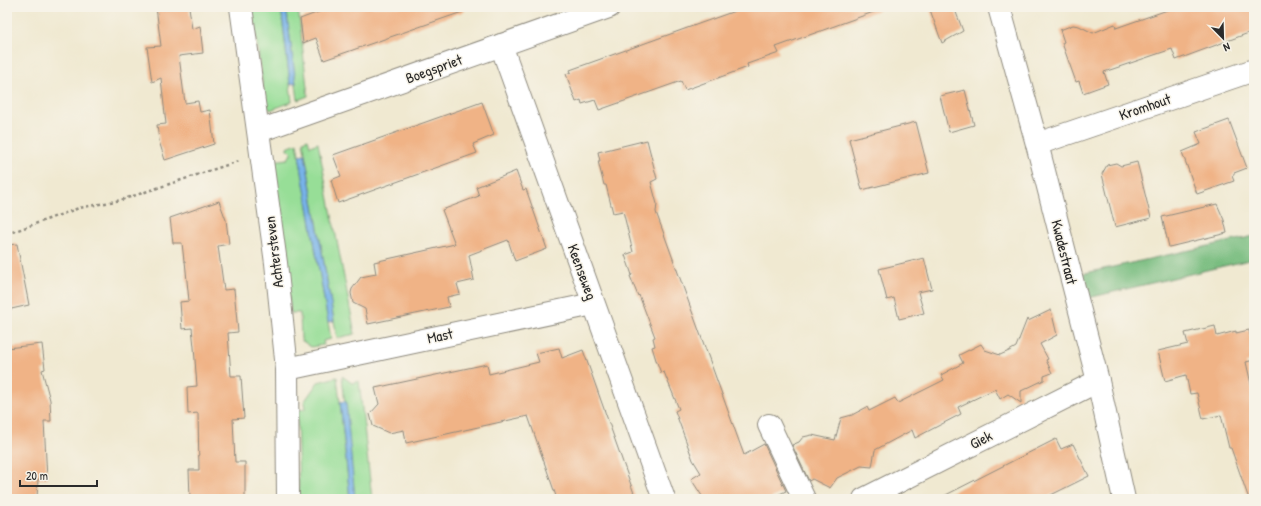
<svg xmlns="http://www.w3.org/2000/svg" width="1261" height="506" font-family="'Patrick Hand',sans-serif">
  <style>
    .green { fill: #97de97; stroke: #618461 }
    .forest { fill: #79bd80; stroke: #527456 }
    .water { fill: #77b3e9; stroke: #516f8a }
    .building { fill: #f0b386 }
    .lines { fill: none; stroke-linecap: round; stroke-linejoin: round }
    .minor-casing { stroke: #8e8a7e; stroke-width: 24 }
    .path { stroke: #8e8a7e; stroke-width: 2.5; stroke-dasharray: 3 3; stroke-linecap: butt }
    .minor { stroke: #fff; stroke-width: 22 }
    .labels { text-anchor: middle; stroke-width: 3; stroke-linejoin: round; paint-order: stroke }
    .street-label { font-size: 15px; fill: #2b2b2b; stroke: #f7f3e8 }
  </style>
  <rect width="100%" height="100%" fill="#f7f3e8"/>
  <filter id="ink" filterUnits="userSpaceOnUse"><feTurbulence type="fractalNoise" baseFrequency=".025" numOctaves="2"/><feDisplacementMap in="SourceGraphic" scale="8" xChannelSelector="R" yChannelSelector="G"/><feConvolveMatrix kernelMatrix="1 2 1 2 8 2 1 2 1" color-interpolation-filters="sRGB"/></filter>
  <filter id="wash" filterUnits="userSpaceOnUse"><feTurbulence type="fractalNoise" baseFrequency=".012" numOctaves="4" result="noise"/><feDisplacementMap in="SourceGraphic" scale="16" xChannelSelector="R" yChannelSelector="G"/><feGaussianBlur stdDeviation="0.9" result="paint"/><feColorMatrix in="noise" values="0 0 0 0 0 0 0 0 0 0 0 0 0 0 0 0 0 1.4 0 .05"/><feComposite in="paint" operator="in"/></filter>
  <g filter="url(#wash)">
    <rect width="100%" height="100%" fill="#f0e9d1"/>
    <g class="green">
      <polygon points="252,7 281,7 292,102 270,110 265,102"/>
      <polygon points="286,7 298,7 308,96 298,100"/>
      <polygon points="308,139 310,146 318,143 355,334 337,338 303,141"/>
      <polygon points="297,143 331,339 323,341 324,345 311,347 301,340 300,313 291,313 272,161 288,159 292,152 287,149 287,147"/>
      <polygon points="342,376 352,383 359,381 372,499 355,499"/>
      <polygon points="337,377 340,402 350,499 299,499 297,410 305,409 304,402 318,382"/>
    </g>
    <polygon class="forest" points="1254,236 1254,259 1088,298 1081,274"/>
    <g class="water">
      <polygon points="281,7 286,7 296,83 290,84"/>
      <polygon points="305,154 334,321 328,322 299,155"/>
      <polygon points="346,401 355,499 350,499 340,402"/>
    </g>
    <g id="blocks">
      <g class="building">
        <polygon points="156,7 189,7 192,29 200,26 203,53 179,56 185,103 198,101 200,112 210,110 214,144 165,160 159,141 157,125 166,124 161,78 152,82 147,47 161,46"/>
        <polygon points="332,7 464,7 465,11 324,60 316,38 303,43 300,19"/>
        <polygon points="746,7 879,7 879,10 776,47 779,53 747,64 748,67 685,90 681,81 599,110 595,100 582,104 581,100 576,102 566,74 571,72 570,70"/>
        <polygon points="929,7 954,7 963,31 942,43"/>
        <polygon points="1176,7 1254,7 1254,31 1176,60 1172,49 1104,72 1108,84 1083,93 1079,81 1076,82 1062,43 1064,42 1060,30 1073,25 1079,26 1093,33 1115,24 1116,28"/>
        <polygon points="965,90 974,125 949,132 940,96"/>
        <polygon points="482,102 494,135 473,144 477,153 338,203 331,180 341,176 333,155"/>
        <polygon points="1229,120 1247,168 1234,173 1234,175 1232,176 1234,181 1197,194 1182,152 1201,144 1196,132"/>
        <polygon points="916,122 929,173 862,190 849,139"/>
        <polygon points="647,140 657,179 651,182 657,204 656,212 744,455 764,444 786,491 769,499 704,499 691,479 701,473 693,460 675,411 679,409 664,372 661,373 656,360 652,347 655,346 653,338 655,337 639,295 638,296 630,276 632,275 625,255 633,252 623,211 613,213 606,185 604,185 598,161 600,161 598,152"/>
        <polygon points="1137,162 1151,218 1115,227 1102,174 1107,165 1116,163 1121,166"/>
        <polygon points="516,171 523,190 526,189 547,249 515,261 508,240 469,255 474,280 457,284 460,294 447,297 449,307 368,324 365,309 353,303 351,293 352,289 361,277 376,274 374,262 455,244 442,210 479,196 476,187"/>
        <polygon points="219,201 226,220 229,244 218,246 224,290 234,289 238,332 228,333 231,376 241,376 244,418 233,419 235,462 245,462 245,499 199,499 199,497 190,498 189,470 199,470 198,413 188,414 187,387 197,386 194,347 192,328 182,329 180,302 189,301 185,261 184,261 182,243 173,243 170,218"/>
        <polygon points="1217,204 1224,220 1227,233 1169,247 1162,217"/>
        <polygon points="17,244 29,305 7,310 7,245"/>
        <polygon points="924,258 932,289 918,292 924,313 899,319 894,298 887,300 879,269"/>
        <polygon points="1051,310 1057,335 1040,344 1048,359 1046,360 1052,373 1044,376 1044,380 1021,391 1021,403 1008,394 1000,399 995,389 958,407 961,414 915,438 912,430 875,450 872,467 861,466 837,478 830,488 812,479 809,481 792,445 799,442 803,437 812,435 835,440 841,418 852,415 867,407 869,411 895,398 898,403 944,380 941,375 963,363 959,355 981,344 985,350 1000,355 1009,351 1016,347 1027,319 1028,321"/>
        <polygon points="1215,326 1217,336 1236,331 1236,333 1249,330 1253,348 1254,360 1246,362 1254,397 1254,499 1249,499 1231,448 1229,448 1221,415 1203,419 1197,393 1190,394 1186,375 1165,381 1158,351 1188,344 1185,333"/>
        <polygon points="42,344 45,369 42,370 50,400 51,421 44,421 47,479 38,479 37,499 7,499 7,348"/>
        <polygon points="559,348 562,358 583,350 636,499 557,499 528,416 406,443 404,430 389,433 373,426 370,414 379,404 375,388 487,364 489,374 539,362 536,353"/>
        <polygon points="1056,439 1061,449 1073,444 1089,476 1043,499 938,499"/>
      </g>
    </g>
  </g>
  <g filter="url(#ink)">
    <use href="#blocks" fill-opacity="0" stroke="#8e8a7e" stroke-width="1"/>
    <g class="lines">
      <defs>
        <g id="minor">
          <polyline points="241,7 276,263 287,369 288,499"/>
          <polyline points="999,7 1037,144 1098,381 1124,499"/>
          <polyline points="501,45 664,499"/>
          <polyline points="259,131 609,7"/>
          <polyline points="1037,144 1254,70"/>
          <polyline points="287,369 593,304"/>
          <polyline points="769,425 804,499"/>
          <polyline points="864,499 1098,381"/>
        </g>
      </defs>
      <use href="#minor" class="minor-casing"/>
      <polyline class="path" points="7,234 79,208 121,200 239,161"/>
      <use href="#minor" class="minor"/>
    </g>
  </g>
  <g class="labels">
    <g class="street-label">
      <text transform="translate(434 69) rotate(-20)" y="5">Boegspriet</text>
      <text transform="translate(1145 107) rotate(-19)" y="5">Kromhout</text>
      <text transform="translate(274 252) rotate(-97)" y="5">Achtersteven</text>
      <text transform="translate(1064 252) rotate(76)" y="5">Kwadestraat</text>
      <text transform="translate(582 272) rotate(70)" y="5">Keenseweg</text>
      <text transform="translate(440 336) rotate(-12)" y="5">Mast</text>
      <text transform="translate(981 440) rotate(-27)" y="5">Giek</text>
    </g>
  </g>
  <rect width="1261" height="506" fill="none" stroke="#f7f3e8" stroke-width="24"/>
  <g transform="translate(1223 38) rotate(157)" stroke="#f7f3e8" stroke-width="3" paint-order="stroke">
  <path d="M0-3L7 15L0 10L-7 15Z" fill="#2b2b2b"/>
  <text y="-6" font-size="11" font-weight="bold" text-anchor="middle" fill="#2b2b2b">N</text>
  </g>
  <path d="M20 480v6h77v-6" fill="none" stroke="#2b2b2b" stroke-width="2"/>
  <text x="26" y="480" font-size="12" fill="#2b2b2b" stroke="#f7f3e8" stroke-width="3" paint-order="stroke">20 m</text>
</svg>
